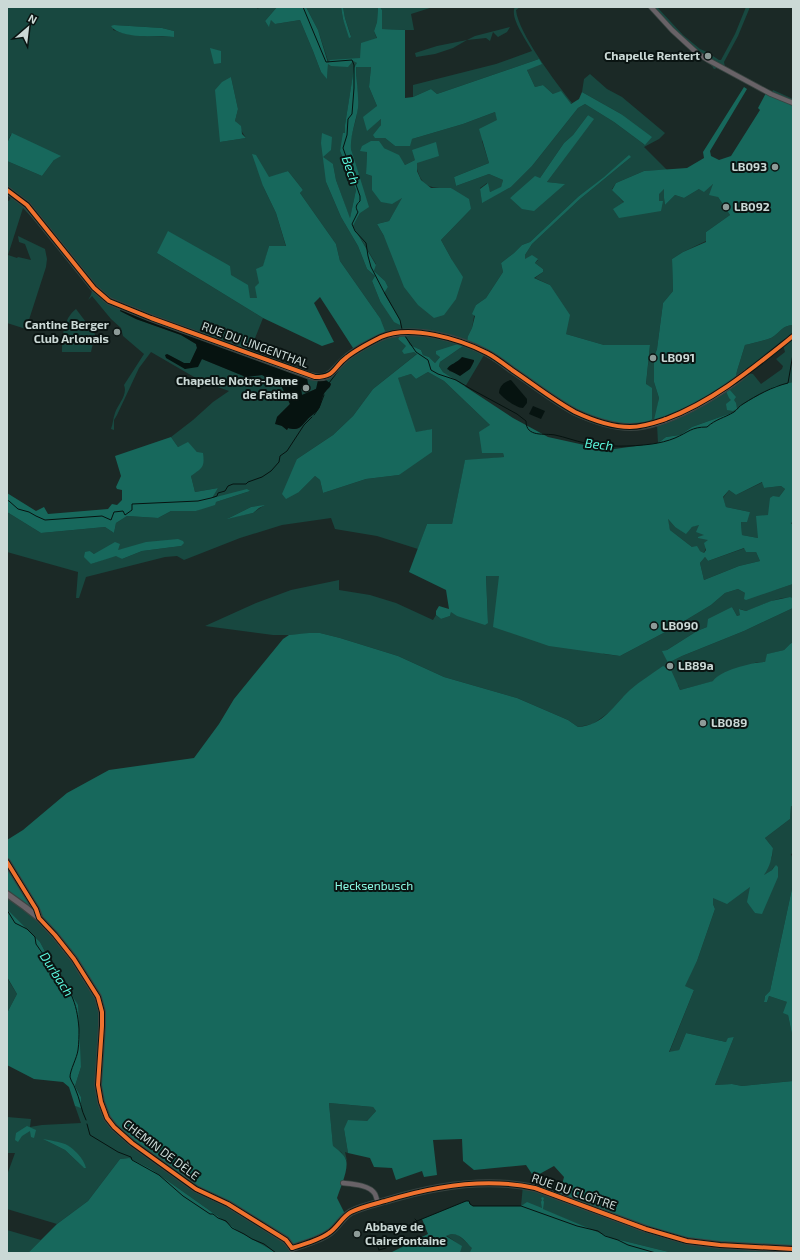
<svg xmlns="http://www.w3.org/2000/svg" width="800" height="1260" font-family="'Exo 2',sans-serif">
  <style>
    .green { fill: #184840; fill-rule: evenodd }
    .forest { fill: #17685c; fill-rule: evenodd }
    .water { fill: #061310 }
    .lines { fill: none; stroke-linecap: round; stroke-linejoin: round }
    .stream { stroke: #061310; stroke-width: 1 }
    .minor-casing { stroke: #384441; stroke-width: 6 }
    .tertiary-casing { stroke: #384441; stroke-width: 8 }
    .minor { stroke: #686267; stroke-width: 4.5 }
    .tertiary { stroke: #686267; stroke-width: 5.5 }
    .cycleway-casing { stroke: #0a1412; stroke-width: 6 }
    .cycleway { stroke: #ef722f; stroke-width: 4 }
    .poi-dot { fill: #8d9b98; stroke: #0a1412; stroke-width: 1.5 }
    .labels { text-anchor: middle; stroke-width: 4; stroke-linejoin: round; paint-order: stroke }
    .poi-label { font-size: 12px; font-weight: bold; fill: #cbd9d6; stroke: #0a1412; text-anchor: start }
    .street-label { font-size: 12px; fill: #cbd9d6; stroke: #0a1412 }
    .park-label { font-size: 12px; fill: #8cfce6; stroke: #0a1412 }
    .water-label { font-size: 13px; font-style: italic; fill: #5af5db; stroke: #0a1412 }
  </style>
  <rect width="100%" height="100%" fill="#1b2926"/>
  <g class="green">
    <path d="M7,7H256L258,9L259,7H277L265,21L269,26L271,19L275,24L300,20L313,51L321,72L327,78L328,61L318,30L306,7H341L343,19L351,36L345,18L343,7H378L377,22L374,31L377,39L360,58L353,61L358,63L354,69L345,125V133L340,151L356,190L350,219L336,180L333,164L326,182L341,217L358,246L367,269L375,276L372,281L380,301L392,306L384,292L388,287L385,281L374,271L376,264L353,226L360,213L355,164L351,149L350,141L356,119L358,106L356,67H371L369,87L377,106L367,130L381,119V125L375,138H385L395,146L412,139L463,124L495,112L498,120L482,141L489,163L454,177L456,186L489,174L503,180L501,188L490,192L487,183L480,188L482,202L511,187L532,166L578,108L585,104L614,122L645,145L621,114L582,92L584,79L590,74L607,89L622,97L665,133L659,139L644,147L667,170L644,171L616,183L612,189L624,203L662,201H659V193L665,188L664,198L665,205L675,195L684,198L699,189L714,184L718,197L730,215L706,232V241L683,252L672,259L673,291L663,303L657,349L654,357V382L659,398L655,420L735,382L737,371L745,345C753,343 763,341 771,338C779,334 782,325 793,325V382L775,386L741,405L734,412L692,427L680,435L666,437L658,443L657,424L606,426L588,421L570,413L646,385L650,345H604L566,334L550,285L535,278L543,272V269L535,263L538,260L525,259V255L532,244L580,199L631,157L579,196L530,242L522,245L514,253L501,263L503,272L486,298L476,305L472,328L468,336L507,370L484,355L465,387L443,372L439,366L440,362L463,346L440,357L435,363L429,357L423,355L421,350L410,345L405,336L398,339L414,352L418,353L373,389L353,416L333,435L297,459L299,492L315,476L320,480L323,493L366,479L399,475L432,429L416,433L397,378L411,374L416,379L428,372L444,381L490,425L503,453L504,457L465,461L452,524H427L418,549L377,536L335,529L331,518L282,525L240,538L184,560L177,556L165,557L86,577L79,598H76L78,572L7,552V512L41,533L105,527L114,533L116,523L127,516L158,518L171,511H196L216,502L250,491L211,498L218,488L195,492L191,476L197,452L188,443L178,447L171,437L193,420L213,402L229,391L201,381L151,352L139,368L117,415L114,420V430L111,429C113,424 113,418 115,413C118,404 128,395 124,385L144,354L123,336L121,328L111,319L92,296L88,300L91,295L92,290L37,223L23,208L8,255L17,258L18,257L31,260L25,244L19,242L18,236L45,249L47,259L46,267L26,329L7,323V200L9,201L11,197L7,194V161L42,176L54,160L11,134L7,143ZM114,25L162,28L174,31V37C154,36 132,37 113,30ZM231,77L238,109L235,121L246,138L220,142ZM588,115L593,119L547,182L564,184L510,198L540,178L564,143L573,135ZM384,148L399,156L405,165L415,160C418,164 416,168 418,172C424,190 436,188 451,188L471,209L441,240L452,260L384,236L377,224L389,221L403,197L372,176L366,174L367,152ZM288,171L303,190L300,193L336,244L340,261L380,318L355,351L322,377L250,351L263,318L157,253L230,266V275L250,298H257L259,283L269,246L286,247L276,213L263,186L269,178ZM120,311L307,377L301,389L302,395L329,383H331C330,388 328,388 326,391C322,395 322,401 320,406C317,413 311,415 307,420C300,427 299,431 288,428L287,430L282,426L277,417L290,404L281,385L262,375L246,377L202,359L185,369L167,354L184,363H190L197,348L196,344L181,335L136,319ZM783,345L785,352L776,359L783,366L782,369L761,384L753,374L747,373ZM474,361C470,373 460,375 449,371V367L458,362ZM263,506L253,513L229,518L251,507ZM181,546L142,551L122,559L116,555L91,564L90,551L94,554L125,549Z"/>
    <polygon points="380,7 433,7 411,14 414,30 405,30 382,29 382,10"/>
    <path d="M515,7H520L516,10C518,33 557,84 572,103L570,104L553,94L543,85L535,87L527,70L539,59L437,94L431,89L413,97V85L496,64L532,51C527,41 509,17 515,7Z"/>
    <polygon points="650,7 657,7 683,35 700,49 707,52 719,60 721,60 735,34 746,7 750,7 738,36 724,62 725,67 771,94 773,90 793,99 793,103 766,93 717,68 714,69 712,66 696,54"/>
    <polygon points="510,27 507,32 498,37 493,32 490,41 486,38 467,40 453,48 435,54 416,57 415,53 437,46 467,40 475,36"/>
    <path d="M76,309L95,334L91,352H62C62,337 63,319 76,309Z"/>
    <path d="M763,482L764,488L781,486L785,489C773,504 766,520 758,538L742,535L741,522L750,512L726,507L723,498L729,490L736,495Z"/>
    <polygon points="667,518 675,527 688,530 692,527 699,524 705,535 709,539 704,553 692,547 670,530"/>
    <polygon points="745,548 746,552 756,552 760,561 739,566 704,580 700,563 705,557 708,561"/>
    <path d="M486,575L499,576L604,654L620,656L671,629L711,605L725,593L738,589L745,593L775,590L793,584V598C782,595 757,607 746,611L740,609V615L737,616L732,607L707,627L697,631L667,650L663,651L668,663L682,656L744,631L793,608V642L790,644L784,650L768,654L765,662H757L714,681L680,690L678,685L611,711L593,724L578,727L568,720L517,698L444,677L398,656L340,638L320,633L289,635H273L205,626L256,603L291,590L339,580V590L370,595L396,603L433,620L436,615L441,619L450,616L451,611L488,623Z"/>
    <polygon points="791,806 793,807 793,853 791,854 793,859 793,884 770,991 765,996 764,1001 767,1002 769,996 787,1002 788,1015 793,1039 793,1072 792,1074 793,1075 793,1081 742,1086 732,1084 715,1085 734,1037 726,1042 686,1033 679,1050 669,1053 694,990 684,986 697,961 715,909 713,904 713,897 750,886 755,913 774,866 772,870 763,876 772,857 773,848 765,838 790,819"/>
    <path d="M7,894L55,935L278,1235L292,1248L293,1253H277L240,1232L151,1169L128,1158L120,1159L88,1201L57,1224L7,1209V1175L15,1153H7V1117L31,1119L30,1127L42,1125L81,1123L75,1106L81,1107V1097L75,1086L81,1067L52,965L40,942L7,909ZM45,1140L75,1151L84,1168L65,1150Z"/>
    <polygon points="7,978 17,994 7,1013"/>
    <polygon points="329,1103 373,1107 376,1111 367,1121 344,1129 348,1153 345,1152 347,1161 341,1152 333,1147"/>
    <polygon points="523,1185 597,1210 773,1249 773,1253 673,1253 612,1238 527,1203 521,1206"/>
    <polygon points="7,1230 41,1240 28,1253 7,1253"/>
    <polygon points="450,1233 458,1235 473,1248 470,1253 460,1253 461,1246 446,1235"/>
  </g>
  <g class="forest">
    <path d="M277,7H306L318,30L328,63L330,60L360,58L361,43L377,38L374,31L377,22L378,7H380L382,10V29L405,30V98L413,97L431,89L437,94L539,59L542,64L527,70L535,87L543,85L553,94L561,91L571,104L579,99L582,92L621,114L652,137L645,145L614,122L585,104L578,108L532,166L511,187L482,203L480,189L488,183L490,192L501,187L503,180L489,174L456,186L454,177L489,163L479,129L497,120L495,112L463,124L412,139L410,146H395L385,138H375L373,135L381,125V119L367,131L363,117L377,106L369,87L371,67H356C356,80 359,95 358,108C356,122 350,135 351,149L369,207L360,213L353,226L376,265L374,271L385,281L388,287L384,293L400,320V325L394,322L380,301L372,281L375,276L367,269L358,246L341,217L326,182L321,143L322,133L332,137L331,150L323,157L333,164L336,180L350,218L356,190L340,151L343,133H345V125L354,68L357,63L353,61L348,67L331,66L328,64L327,79L321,72L313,51L300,20L275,24L271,20L269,27L265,21Z"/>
    <polygon points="341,7 343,7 345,18 351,37 349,38 343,19"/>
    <path d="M114,25L162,28L174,31V37C157,35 121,40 111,26Z"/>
    <polygon points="210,48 221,51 221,63 214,64"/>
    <polygon points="231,77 238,109 235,121 241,126 242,134 246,138 220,142 215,90 222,82"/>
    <path d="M744,87L747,89L710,151L711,156L719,160L731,156L760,110L758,108L766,93L793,103V325C782,325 779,334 771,338C763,341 753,343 745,345L737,371L735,382L691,409L657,423L654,420L659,398L654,382V357L657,349L663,303L673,291L672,259L683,252L706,242V232L730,215L718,197L709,195L713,184L704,192L699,189L684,198L675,195L665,205L664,198V189L659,194V201H663L661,211L619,218L613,209L624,202L612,190L616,183L644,171L687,168L704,158L703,152Z"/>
    <polygon points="588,115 594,119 547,182 565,184 534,211 522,209 510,198 535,176 540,178 564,143 573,135"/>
    <polygon points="12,133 61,156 54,160 42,176 7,161 7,143"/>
    <polygon points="371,141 379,141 384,148 399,155 405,165 415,160 412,150 436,142 439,156 417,163 417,171 421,180 431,188 451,188 469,199 471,209 441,240 452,260 463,277 456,299 444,315 434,318 418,305 404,287 384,236 377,224 389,221 402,198 392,204 381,202 372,190 372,176 366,174 367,152 360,151 362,146"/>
    <polygon points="252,154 256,155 269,177 288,171 303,190 300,193 336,244 340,261 380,318 385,331 382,337 355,351 320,297 314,303 334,342 322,346 263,318 157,253 168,231 230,266 231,275 248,285 250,298 257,298 255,287 259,283 256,269 263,266 269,246 286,246 276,213 263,186"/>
    <polygon points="629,155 631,157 580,199 532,244 525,255 525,259 532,255 538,259 535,263 543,269 543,272 534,278 550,285 570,315 566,334 604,345 650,345 646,384 652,388 652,419 647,426 638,427 589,418 509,367 467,344 468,336 472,328 475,316 472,314 476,305 486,298 503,272 501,263 514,253 522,245 530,242 579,196 604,177"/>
    <path d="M400,336H405L410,345L421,350L423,355L429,357L435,363L440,357L436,354V351L458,344L463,346L440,362L439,366L443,372L513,418L548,437L607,450L658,443L666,437L680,435L692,427L734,412L736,409L733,411L727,410L726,404L731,400L729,398L726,391L729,389L736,397L734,400L736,403L737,409L741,405L775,386L793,382V522L791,523L793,525V584L746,600L744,599L745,593L738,589L725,593L711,605L671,629L620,656L549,646L493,627L499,576H486L488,623L485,625L457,616L451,612L450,616L441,619L436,615V611L439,606L449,609L446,590L409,572L427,524H452L465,460L504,457L503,453H482L479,432L490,425L444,381L428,372L416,379L411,374L398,378L416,432L432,429V452L399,475L366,479L323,493L320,480L315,476L299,492L286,499L282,494L297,459L333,435L353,416L373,389L417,354L414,352L404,354L402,351L406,346L398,339ZM762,482L764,488L781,486L785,489L779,497L773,496L770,498L768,515L756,516L758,538L742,535L741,522H747L750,512L726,507L723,497L729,490L736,495ZM668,519L675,527L686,534L692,527L699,525L696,532L704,535L698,537V538L708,540L704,543L706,550L704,553L700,551L697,546L692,547L670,530ZM744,548L746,552H756L760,561L739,566L704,580L700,563L705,557L708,561Z"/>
    <path d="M171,437L178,447L188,442L197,452L203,453C205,468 202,468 191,476L195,492L218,488L212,498L247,489L250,491L216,502L215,505L196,511H171L158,518L127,516L116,523L114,533L105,527L41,533L7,512V493L36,511L44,507L48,514L108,509L112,504L117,505L122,500V490L117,489L116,487L121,476L115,456Z"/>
    <polygon points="265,505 259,508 253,513 227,519 251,507"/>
    <polygon points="178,539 183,541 184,543 181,546 142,551 122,559 116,556 91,564 84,557 85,552 90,551 94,554 115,542 120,544 118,550 146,542"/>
    <polygon points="790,597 793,598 793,608 744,631 682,656 668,663 662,651 667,650 697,631 707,627 708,619 732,607 737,616 740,615 739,609 746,611 771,601"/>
    <path d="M309,633H320L340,638L398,656L444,677L517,698L568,720L578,727C604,725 613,706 630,690C640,681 652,674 663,666L671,670L680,690L713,681C719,671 753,662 765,662L767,654L784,650L790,644L793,642V807L791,806L790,819L765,838L773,848C772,858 770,866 764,875L772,870L776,865L778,867V877L762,914L755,913L747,902L750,887L727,904L713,898V904L715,909L697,961L685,986L694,990L669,1052L679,1050L686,1033L726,1042L728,1038L734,1037L715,1085L732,1084L742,1086L793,1081V1249L687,1241L559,1196L564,1177L554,1166L534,1177L526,1165L474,1170L463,1161L462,1139L433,1140L437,1175L424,1177L422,1171L396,1180L392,1168L374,1167L370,1158L348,1153L344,1129L348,1120L367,1121L376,1111L373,1107L329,1103L333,1146C338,1150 344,1154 346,1160C349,1169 340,1189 337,1198L346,1216L329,1234L292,1248L286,1240L196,1189L132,1143L107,1118L98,1085L102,1026L98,997L55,935L7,894V840L23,830L67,793L109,770L194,758L219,724L234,699L283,639L289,635Z"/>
    <polygon points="793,884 793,1039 788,1015 783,1013 787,1002 769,996 767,1002 764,1002 765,996 770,991"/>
    <polygon points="7,909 40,942 52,965 78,1005 81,1067 75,1086 81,1097 81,1108 75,1106 69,1087 63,1082 34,1079 7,1065 7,1013 17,994 7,977"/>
    <polygon points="27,1126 36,1130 34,1138 31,1137 30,1131 22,1136 18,1142 15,1140 16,1133"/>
    <path d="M43,1139C50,1140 59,1142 65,1144C74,1148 84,1159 86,1168H84L65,1150Z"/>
    <polygon points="129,1158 151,1169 240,1232 277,1253 28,1253 57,1224 88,1201 120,1159"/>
    <path d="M543,1197L544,1199L543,1200L544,1202L543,1209L612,1238L673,1253H467L470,1252L472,1248C465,1241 457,1229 446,1236L462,1246L460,1253H390L428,1234L422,1219L466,1201H469L470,1204L473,1206H521L527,1202L542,1208L541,1202L542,1200L541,1198Z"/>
  </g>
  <g class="water">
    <path d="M121,309L307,377L308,384L301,389L302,395L316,389L318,380H326L331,384C330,388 328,388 326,391C322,395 322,401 320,406C317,413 311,415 307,420C300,427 300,431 288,428L287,430L282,426L275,424L277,417L290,404L281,385L262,375L246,377L202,359L198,367L185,369L166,358L165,355L167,354L184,363H190L197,348L196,344L181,335L136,319L120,311Z"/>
    <path d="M462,357L474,360V361L470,369L460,376L447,369C450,364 457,363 462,357Z"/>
    <path d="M511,380L527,399V403L523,408C516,408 503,398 499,393C499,386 505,381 511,380Z"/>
    <polygon points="533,406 545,411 541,419 529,414"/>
  </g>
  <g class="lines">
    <g class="stream">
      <path d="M303,7L326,62L352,60L354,65V88L352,114L348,119L347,135L343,148L360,196V201C356,205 355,207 358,212L352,224L355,231L366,243L368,256L371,267L384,292L400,320L402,329"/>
      <path d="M405,336L416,352L428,360L431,370L438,374L456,380L471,389L517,414L526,421C526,438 545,433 555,435C565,437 575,441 585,443C606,447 630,447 652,444C659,443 668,441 675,438C689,432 691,427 707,427C716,419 724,418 734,412C737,410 739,406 743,404C757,395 772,387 788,383L793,354"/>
      <polyline points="329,383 342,366"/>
      <polyline points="314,415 319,408 324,395"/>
      <polyline points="7,500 9,501 18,509 29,512 36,516 45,520 102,516 111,520 114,512 123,511 125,515 132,510 132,504 198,501 211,498 217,496 218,493 225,491 228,486 233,484 246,484 248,482 262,477 271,471 279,462 280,456 287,451 304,425 312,417"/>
      <path d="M7,910L15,923L27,929L35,937L36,944L45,957L53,963L52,968C70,988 77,1001 79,1029C79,1036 79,1043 78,1050C77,1058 70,1070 70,1077C71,1081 74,1085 75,1088C80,1099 81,1110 86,1120"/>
      <polyline points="87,1124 90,1135 118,1152 131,1157 132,1160 159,1175 183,1196 210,1214 213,1214 218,1218 226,1221 232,1228 244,1234 252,1239 264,1244 276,1253"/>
      <polyline points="415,1219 417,1221 466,1201 469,1201 470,1204 473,1206 521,1206 577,1226 598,1231 605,1236 618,1240 628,1245 656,1253"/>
      <polyline points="371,1235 376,1242 379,1250"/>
      <polyline points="393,1245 395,1244"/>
      <polyline points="379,1250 386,1248"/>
    </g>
    <defs>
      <g id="minor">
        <polyline points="651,7 672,30 697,53 708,60 771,94 793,103"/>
        <polyline points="746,373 793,336"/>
        <path d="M343,1183C353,1184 370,1185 375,1194C376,1196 377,1200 378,1203"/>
      </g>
      <g id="tertiary">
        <path d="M7,190L27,205L94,288L109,301L151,318L310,376C331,381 331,371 345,359C350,354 356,351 362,347C370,343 378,338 387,335C418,327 459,338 487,353C495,357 504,364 512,370C533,384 553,400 575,412C592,420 611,427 631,427C666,427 719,395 746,373"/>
        <polyline points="7,862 36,909 39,917"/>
        <polyline points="7,894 25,907 39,918 55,935 74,959 98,997 102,1012 102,1026 98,1085 101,1102 107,1118 114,1127 132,1143 196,1189 228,1204 278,1235 286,1240 292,1248"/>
        <path d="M292,1248C302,1245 321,1239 329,1233C337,1228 342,1217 351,1212C361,1207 374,1204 385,1201C433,1186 486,1177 535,1188L646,1229L687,1241L720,1245L793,1249"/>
      </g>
    </defs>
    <use href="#minor" class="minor-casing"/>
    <use href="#tertiary" class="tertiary-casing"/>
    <use href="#minor" class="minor"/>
    <use href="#tertiary" class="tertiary"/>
    <defs>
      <g id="cycleway">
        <path d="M7,190L27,205L94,288L109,301L151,318L315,377C336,377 333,367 347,357C357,349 369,343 381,337C410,324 460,339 487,353C495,357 504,364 512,370C533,384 553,400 575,412C592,420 611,427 630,427C643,427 654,423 666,419C714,401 753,368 793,336"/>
        <polyline points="7,862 36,909 39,918 55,935 74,959 98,997 102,1012 102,1026 98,1085 101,1102 107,1118 114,1127 132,1143 196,1189 228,1204 278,1235 286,1240 292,1248"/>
        <path d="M292,1248C302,1245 321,1239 329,1233C337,1228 342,1217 351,1212C361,1207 374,1204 385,1201C433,1186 486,1177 535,1188L646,1229L687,1241L720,1245L793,1249"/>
      </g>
    </defs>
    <use href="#cycleway" class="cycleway-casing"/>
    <use href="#cycleway" class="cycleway"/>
  </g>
  <g class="poi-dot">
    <circle cx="708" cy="56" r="4"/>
    <circle cx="775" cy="167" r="4"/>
    <circle cx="726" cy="207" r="4"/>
    <circle cx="117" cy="332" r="4"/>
    <circle cx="653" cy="358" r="4"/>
    <circle cx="306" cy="388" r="4"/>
    <circle cx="654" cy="626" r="4"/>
    <circle cx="670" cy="666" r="4"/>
    <circle cx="703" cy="723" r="4"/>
    <circle cx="357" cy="1234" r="4"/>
  </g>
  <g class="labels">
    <g class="poi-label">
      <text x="700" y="60" text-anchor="end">Chapelle Rentert</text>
      <text x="767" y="171" text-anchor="end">LB093</text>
      <text x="734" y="211">LB092</text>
      <text x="109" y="329" text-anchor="end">Cantine Berger<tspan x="109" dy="14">Club Arlonais</tspan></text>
      <text x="661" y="362">LB091</text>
      <text x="298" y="385" text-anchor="end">Chapelle Notre-Dame<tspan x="298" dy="14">de Fatima</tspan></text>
      <text x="662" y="630">LB090</text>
      <text x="678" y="670">LB89a</text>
      <text x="711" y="727">LB089</text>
      <text x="365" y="1231">Abbaye de<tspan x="365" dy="14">Clairefontaine</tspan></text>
    </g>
    <g class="street-label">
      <text transform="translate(255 345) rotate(20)" y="4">RUE DU LINGENTHAL</text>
      <text transform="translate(161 1150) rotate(37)" y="4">CHEMIN DE DÈLE</text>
      <text transform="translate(574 1192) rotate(19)" y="4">RUE DU CLOÎTRE</text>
    </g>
    <g class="park-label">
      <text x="374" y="890">Hecksenbusch</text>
    </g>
    <g class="water-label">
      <text transform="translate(351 170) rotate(71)" y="5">Bech</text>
      <text transform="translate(599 444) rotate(6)" y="5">Bech</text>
      <text transform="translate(57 974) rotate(57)" y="5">Durbach</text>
    </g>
  </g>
  <rect width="800" height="1260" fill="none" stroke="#cbd9d6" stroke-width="16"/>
  <g transform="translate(28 28) rotate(28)" stroke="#0a1412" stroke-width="3" paint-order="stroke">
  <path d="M0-3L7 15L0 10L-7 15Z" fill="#cbd9d6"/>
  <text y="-6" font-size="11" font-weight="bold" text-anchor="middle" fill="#cbd9d6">N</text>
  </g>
</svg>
